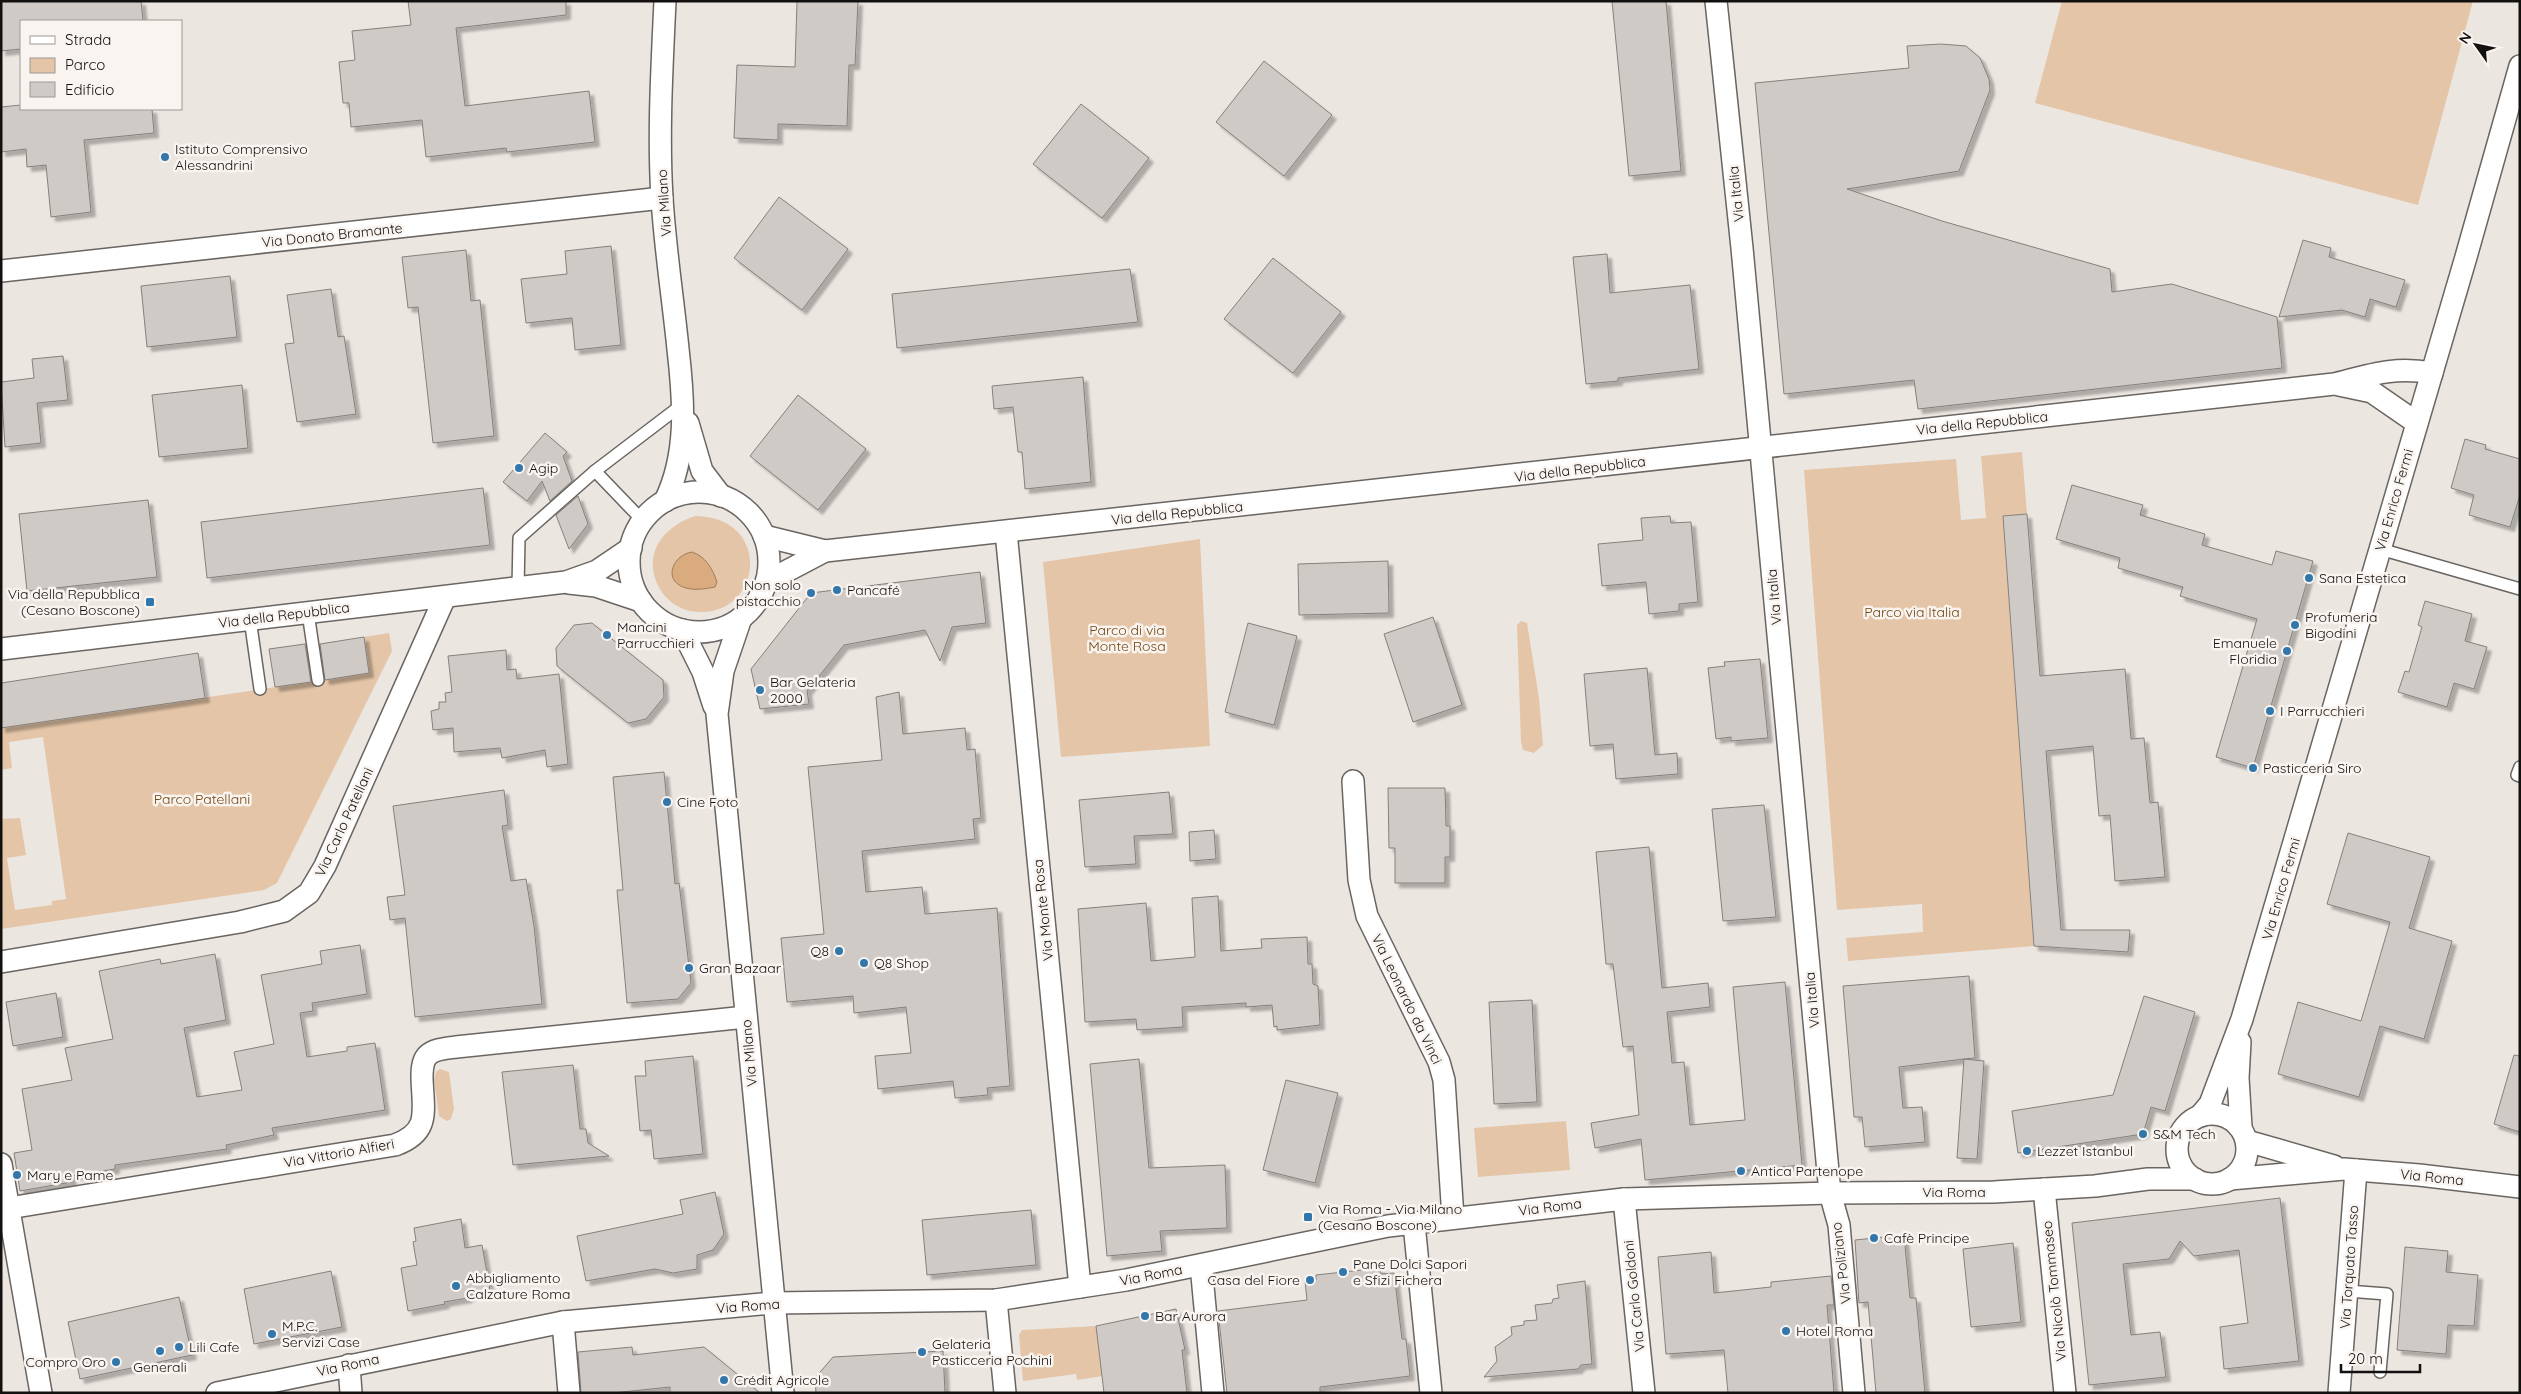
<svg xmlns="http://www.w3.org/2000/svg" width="2521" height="1394" font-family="Quicksand,sans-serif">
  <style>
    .green { fill: #e4c5a7; fill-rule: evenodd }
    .water { fill: #d9ab7e; stroke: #9e7d5d }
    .building { fill: #cfcac5; stroke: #85807c; filter: url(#shadow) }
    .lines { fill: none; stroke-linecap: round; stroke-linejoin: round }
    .lane-casing { stroke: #6a6561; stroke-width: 14 }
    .street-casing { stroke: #6a6561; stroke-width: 24 }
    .lane { stroke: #fff; stroke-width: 11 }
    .street { stroke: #fff; stroke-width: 21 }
    .poi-dot { fill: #3177ac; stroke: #f9f4ef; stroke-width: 2 }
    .labels { text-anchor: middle; stroke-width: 5; stroke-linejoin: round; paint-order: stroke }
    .poi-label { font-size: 14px; fill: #131110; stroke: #f9f4ef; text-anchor: start }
    .street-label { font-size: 14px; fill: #131110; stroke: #f9f4ef }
    .park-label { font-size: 14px; fill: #734713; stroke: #f9f4ef }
  </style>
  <defs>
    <filter id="shadow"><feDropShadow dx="4.5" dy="4.5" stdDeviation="1" flood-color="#0004"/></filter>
  </defs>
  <rect width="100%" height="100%" fill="#ece6e1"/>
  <g class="green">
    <polygon points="2062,1 2473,1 2418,205 2035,103"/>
    <polygon points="2022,452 2027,514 2003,517 2034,946 1848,961 1846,938 1923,932 1922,904 1837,910 1804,470 1956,459 1961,520 1986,518 1981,456"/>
    <path d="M695,516C777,517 761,624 690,611C679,609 666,600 660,589C641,556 662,527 695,516ZM704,559L715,576L705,589C689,588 675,588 672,569Z"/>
    <polygon points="1200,539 1210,746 1061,757 1043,562"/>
    <polygon points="1521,621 1527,623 1539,698 1543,745 1534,753 1523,750 1521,742 1517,625"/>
    <polygon points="389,633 392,651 277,883 264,890 1,929 1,819 20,818 26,855 7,858 15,910 52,905 52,901 66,899 43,737 9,742 12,768 1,770 1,728 369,673 364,637"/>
    <polygon points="440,1069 449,1072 454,1109 451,1119 447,1121 439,1116 434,1080 436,1072"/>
    <polygon points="1566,1121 1570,1170 1478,1177 1474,1128"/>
    <polygon points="1096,1326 1103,1376 1077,1380 1076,1374 1023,1381 1019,1335 1022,1330"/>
  </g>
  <path class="water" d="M692,552C705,556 713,569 717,582L715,587C705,589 693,591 683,587C663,579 673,555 692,552Z"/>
  <g class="building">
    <polygon points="1,1 141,1 143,21 21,21 21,49 1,51"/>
    <polygon points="408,1 566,1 566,15 456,28 465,106 589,91 595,142 507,152 506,148 426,157 422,120 351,127 349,103 343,103 339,62 355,60 352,31 411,25"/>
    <polygon points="797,1 858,1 855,65 849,65 847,126 778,124 778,140 734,138 737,65 795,67"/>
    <polygon points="1612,1 1666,1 1681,171 1629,176"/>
    <polygon points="1941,44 1966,46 1980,58 1989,79 1990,90 1959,171 1847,189 1942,221 2110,269 2112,292 2172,284 2277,317 2282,368 1918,409 1914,380 1784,394 1755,83 1909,68 1907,46"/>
    <polygon points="1264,61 1332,115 1284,176 1216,122"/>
    <polygon points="1081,104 1149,158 1102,218 1033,164"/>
    <polygon points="21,105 21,109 152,109 154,133 84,140 91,212 51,217 46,165 27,167 26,149 1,152 1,107"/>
    <polygon points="779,197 848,249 802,310 734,258"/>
    <polygon points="2303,240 2331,248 2329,257 2405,280 2396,307 2370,299 2365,317 2342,310 2279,317"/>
    <polygon points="611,246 621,345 575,350 572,318 526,323 521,279 567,274 565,251"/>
    <polygon points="466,250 471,301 480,300 494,436 433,443 418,307 408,308 402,257"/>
    <polygon points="1607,254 1610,293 1690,285 1699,369 1618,378 1618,381 1586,384 1573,257"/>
    <polygon points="1273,258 1341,312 1293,373 1224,319"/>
    <polygon points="1130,269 1138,322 897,348 892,294"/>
    <polygon points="230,276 237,337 147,347 141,286"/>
    <polygon points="331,289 338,337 344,336 356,414 297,422 285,344 294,343 287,295"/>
    <polygon points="63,356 68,400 37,403 41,443 5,447 1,382 34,378 32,359"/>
    <polygon points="1083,377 1091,482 1025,489 1022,452 1018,452 1013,407 994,409 992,386"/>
    <polygon points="242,385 248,448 159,457 152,395"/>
    <polygon points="798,395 866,449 818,510 750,456"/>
    <polygon points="545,433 567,452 563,456 572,481 550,501 542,481 527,501 503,482"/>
    <polygon points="2465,439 2486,445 2485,449 2520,459 2520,495 2510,527 2469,515 2474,495 2451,488"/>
    <polygon points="2072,485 2143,505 2140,515 2205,534 2202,545 2272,565 2276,551 2313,561 2253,768 2216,757 2257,619 2180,596 2183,587 2118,568 2120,558 2056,539"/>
    <polygon points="483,488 490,545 207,578 201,522"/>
    <polygon points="578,496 588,524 569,549 556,515"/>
    <polygon points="148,500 157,577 27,591 19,514"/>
    <polygon points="2027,514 2040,676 2125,669 2131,739 2144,738 2150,803 2158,802 2165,877 2115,881 2110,815 2099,816 2093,746 2046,751 2061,930 2130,930 2128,952 2034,946 2003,516"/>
    <polygon points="1670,516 1671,523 1691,522 1698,602 1679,604 1679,611 1649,614 1646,582 1602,586 1598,544 1643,540 1641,518"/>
    <polygon points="1388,561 1389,613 1299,615 1298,564"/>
    <polygon points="980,572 986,623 952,627 940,661 925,630 844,645 807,691 809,704 760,709 751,669 811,593"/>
    <polygon points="2425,601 2472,614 2465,641 2487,647 2474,689 2454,683 2447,707 2398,692 2405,671 2409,672 2422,627 2418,625"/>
    <polygon points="1433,617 1462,705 1413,722 1384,634"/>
    <polygon points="592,623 663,680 664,697 646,719 628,723 557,666 556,648 574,625"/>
    <polygon points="1248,623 1297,636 1274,725 1225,712"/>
    <polygon points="364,637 369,673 325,680 320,644"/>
    <polygon points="305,644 311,682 275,687 269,649"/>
    <polygon points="506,650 507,670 516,669 517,679 559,674 568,764 547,767 545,750 502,758 500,748 454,752 453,728 433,730 431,711 439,709 439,702 446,702 445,693 452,692 448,656"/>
    <polygon points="198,653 205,698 1,728 1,683"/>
    <polygon points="1760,659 1768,738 1731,741 1731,737 1716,739 1708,668 1725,666 1724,662"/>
    <polygon points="1647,668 1655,755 1677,753 1678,774 1616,779 1613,744 1590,746 1584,674"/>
    <polygon points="899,692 903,734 965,728 967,750 975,749 981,818 973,819 975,839 862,851 866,892 922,887 925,914 997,908 1010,1086 987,1088 988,1095 955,1098 953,1081 878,1089 875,1056 911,1053 906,1007 854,1013 853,996 787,1002 781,938 824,934 808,767 882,760 876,697"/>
    <polygon points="664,772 675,884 679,883 691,983 678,999 627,1003 617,890 623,890 613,777"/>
    <polygon points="1388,788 1445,788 1446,826 1450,826 1450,857 1445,857 1445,883 1395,883 1395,848 1389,848"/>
    <polygon points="504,790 508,825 502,826 511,881 526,879 534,926 542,1004 415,1017 405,918 390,920 387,897 405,895 393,806"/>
    <polygon points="1169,792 1173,834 1134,836 1136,864 1085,867 1079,800"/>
    <polygon points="1764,805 1776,917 1723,921 1712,809"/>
    <polygon points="1214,830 1216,859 1190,861 1189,832"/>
    <polygon points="2348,833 2430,857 2409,928 2452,941 2424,1039 2380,1026 2359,1097 2278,1074 2298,1002 2361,1021 2390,922 2327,904"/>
    <polygon points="1649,847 1662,988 1708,983 1710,1007 1667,1012 1672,1063 1684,1062 1690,1125 1745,1120 1733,987 1785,982 1802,1165 1645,1180 1641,1139 1595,1148 1591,1123 1639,1115 1633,1046 1623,1047 1613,964 1606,964 1596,852"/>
    <polygon points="1218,896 1221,951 1262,948 1261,939 1307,937 1308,964 1312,964 1313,984 1318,986 1320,1025 1277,1030 1277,1026 1274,1027 1272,1005 1246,1007 1246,1003 1182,1007 1183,1027 1137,1030 1136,1019 1085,1022 1078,909 1146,903 1151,961 1195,957 1192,898"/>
    <polygon points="360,945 367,994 312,1003 313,1011 300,1013 307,1057 347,1051 347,1047 375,1043 385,1110 272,1128 274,1135 226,1145 227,1149 115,1165 115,1169 71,1176 72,1182 20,1191 14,1153 32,1150 22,1089 72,1080 65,1048 113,1039 99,971 160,959 161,964 215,954 226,1020 184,1028 197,1097 242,1090 234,1052 274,1044 261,975 322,964 320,951"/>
    <polygon points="1969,976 1975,1058 1964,1059 1984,1061 1977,1159 1957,1158 1964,1059 1899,1067 1903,1108 1922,1107 1925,1142 1865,1147 1862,1117 1854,1117 1843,986"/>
    <polygon points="56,993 63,1037 13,1046 6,1002"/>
    <polygon points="2144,996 2195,1012 2165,1111 2151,1107 2143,1134 2018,1153 2012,1111 2113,1095"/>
    <polygon points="1532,1000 1537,1102 1494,1104 1489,1002"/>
    <polygon points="2514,1055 2520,1056 2520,1132 2494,1124"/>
    <polygon points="693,1056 703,1154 654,1159 651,1130 640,1131 635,1076 646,1076 645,1061"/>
    <polygon points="1139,1059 1149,1168 1225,1165 1227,1228 1160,1231 1162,1251 1107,1256 1090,1064"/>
    <polygon points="573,1065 580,1129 586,1129 588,1143 609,1156 513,1165 502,1072"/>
    <polygon points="1286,1080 1338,1093 1315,1183 1263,1170"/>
    <polygon points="715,1192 724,1234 713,1250 697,1255 697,1269 673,1273 655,1269 586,1281 577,1236 683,1214 680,1200"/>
    <polygon points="2280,1198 2299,1361 2224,1369 2220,1327 2248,1323 2239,1250 2194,1256 2180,1241 2169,1259 2123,1264 2131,1335 2160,1332 2166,1377 2089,1385 2072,1223"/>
    <polygon points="1031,1210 1036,1265 927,1275 922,1220"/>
    <polygon points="461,1219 465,1248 482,1245 490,1290 468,1295 468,1298 444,1302 445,1304 408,1311 401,1268 417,1265 413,1242 416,1241 414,1228"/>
    <polygon points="1904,1235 1910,1298 1916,1298 1925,1393 1876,1393 1868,1302 1859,1303 1855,1240"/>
    <polygon points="2013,1243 2021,1322 1971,1327 1963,1249"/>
    <polygon points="2405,1247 2448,1251 2446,1272 2478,1275 2474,1326 2448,1325 2446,1354 2397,1350"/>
    <polygon points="1711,1252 1714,1293 1771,1287 1771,1282 1831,1276 1834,1305 1827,1305 1834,1393 1728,1393 1724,1350 1666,1354 1658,1257"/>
    <polygon points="1380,1268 1381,1274 1394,1273 1402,1339 1406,1339 1410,1376 1320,1387 1320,1393 1227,1393 1218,1311 1307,1300 1305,1281 1316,1280 1316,1275"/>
    <polygon points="331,1271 342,1327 254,1344 244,1289"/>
    <polygon points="1585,1281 1592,1364 1581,1365 1578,1369 1484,1377 1497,1361 1495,1347 1512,1335 1511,1327 1524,1325 1524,1321 1537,1320 1535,1305 1552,1303 1553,1299 1559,1298 1557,1285"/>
    <polygon points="179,1297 192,1355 80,1379 68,1322"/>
    <polygon points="1176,1309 1185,1350 1182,1350 1187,1393 1104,1393 1096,1326"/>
    <polygon points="632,1347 633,1355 704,1347 760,1393 670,1393 670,1387 613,1393 581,1393 578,1352"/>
    <polygon points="943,1351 945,1393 816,1393 815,1378 833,1357"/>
  </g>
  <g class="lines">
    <defs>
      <g id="lane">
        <polyline points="595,471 643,521"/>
        <polyline points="2380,549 2520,589"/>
        <polyline points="518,588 519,538 595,471 683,404"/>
        <polyline points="308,613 318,680"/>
        <polyline points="250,619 260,689"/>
        <polyline points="2520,767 2517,775 2520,776"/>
        <polyline points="2347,1291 2387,1294 2380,1372"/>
      </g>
      <g id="street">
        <polyline points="1716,1 1742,248 1830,1193 1839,1225 1854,1393"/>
        <polyline points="1,271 662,198"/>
        <polyline points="2339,385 2372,392 2417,423"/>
        <polyline points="688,423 702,471 721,496"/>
        <circle cx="699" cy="562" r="70"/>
        <path d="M665,501C688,454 684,401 678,349C673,299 665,248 662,198C658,133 662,67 665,1"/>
        <polyline points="1006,532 1080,1287"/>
        <path d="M764,536L825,551L2334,384C2370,375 2394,366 2432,373"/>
        <polyline points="766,582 825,551"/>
        <polyline points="569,583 596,586 641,601"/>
        <polyline points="741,618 723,671 717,714 783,1393"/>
        <polyline points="682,630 703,672 714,706"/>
        <polyline points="1,649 566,582 597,571 631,548"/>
        <polyline points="1353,781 1359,880 1367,916 1439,1062 1444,1080 1453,1218"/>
        <polyline points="1,962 240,922 284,911 309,893 325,866 445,597"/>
        <polyline points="2240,1042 2238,1078 2241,1127"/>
        <circle cx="2212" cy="1149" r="35"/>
        <polyline points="2200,1116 2210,1104 2242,1019 2466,257 2520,66"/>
        <polyline points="2247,1141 2334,1166"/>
        <polyline points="1,1164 41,1393"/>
        <polyline points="2230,1179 2344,1169 2419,1175 2520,1187"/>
        <polyline points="2044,1189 2065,1393"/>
        <polyline points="1624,1199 1644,1393"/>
        <path d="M9,1208L395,1145C431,1132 423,1111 422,1078C422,1071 422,1062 427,1056C433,1049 448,1048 456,1047L746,1017"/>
        <polyline points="1414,1224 1431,1393"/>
        <polyline points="1201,1265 1213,1393"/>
        <polyline points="996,1300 1005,1393"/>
        <polyline points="563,1322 569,1393"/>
        <polyline points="349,1365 351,1393"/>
        <polyline points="217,1393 563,1322 773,1303 996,1300 1126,1280 1388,1226 1624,1199 1830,1193 1994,1192 2095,1186 2148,1179 2195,1179"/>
        <polyline points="2339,1393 2356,1170"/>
      </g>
    </defs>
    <use href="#lane" class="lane-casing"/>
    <use href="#street" class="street-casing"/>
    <use href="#lane" class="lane"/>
    <use href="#street" class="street"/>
  </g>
  <g class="poi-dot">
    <circle cx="165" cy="157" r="5"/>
    <circle cx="519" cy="468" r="5"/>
    <circle cx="2309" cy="578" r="5"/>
    <circle cx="837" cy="590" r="5"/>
    <circle cx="811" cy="593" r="5"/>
    <rect x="145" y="597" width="10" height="10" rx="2.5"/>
    <circle cx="2295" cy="625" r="5"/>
    <circle cx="607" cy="635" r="5"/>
    <circle cx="2287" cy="651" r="5"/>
    <circle cx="760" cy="690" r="5"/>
    <circle cx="2270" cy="711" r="5"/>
    <circle cx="2253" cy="768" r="5"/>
    <circle cx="667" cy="802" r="5"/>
    <circle cx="839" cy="951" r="5"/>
    <circle cx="864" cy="963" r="5"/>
    <circle cx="689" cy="968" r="5"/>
    <circle cx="2143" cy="1134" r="5"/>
    <circle cx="2027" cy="1151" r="5"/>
    <circle cx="1741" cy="1171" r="5"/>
    <circle cx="17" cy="1175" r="5"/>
    <rect x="1303" y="1212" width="10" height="10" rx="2.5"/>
    <circle cx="1874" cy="1238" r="5"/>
    <circle cx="1343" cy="1272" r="5"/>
    <circle cx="1310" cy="1280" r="5"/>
    <circle cx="456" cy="1286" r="5"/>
    <circle cx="1145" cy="1316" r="5"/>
    <circle cx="1786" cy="1331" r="5"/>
    <circle cx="272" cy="1334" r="5"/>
    <circle cx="179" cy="1347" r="5"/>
    <circle cx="160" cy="1351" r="5"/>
    <circle cx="922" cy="1352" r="5"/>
    <circle cx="116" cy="1362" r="5"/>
    <circle cx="724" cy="1380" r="5"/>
  </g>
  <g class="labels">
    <g class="poi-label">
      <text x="175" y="154">Istituto Comprensivo<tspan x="175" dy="16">Alessandrini</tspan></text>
      <text x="529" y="473">Agip</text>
      <text x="2319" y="583">Sana Estetica</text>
      <text x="801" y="590" text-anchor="end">Non solo<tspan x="801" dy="16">pistacchio</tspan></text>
      <text x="847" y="595">Pancafé</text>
      <text x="140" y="599" text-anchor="end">Via della Repubblica<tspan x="140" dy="16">(Cesano Boscone)</tspan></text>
      <text x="2305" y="622">Profumeria<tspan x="2305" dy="16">Bigodini</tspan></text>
      <text x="617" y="632">Mancini<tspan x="617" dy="16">Parrucchieri</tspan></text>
      <text x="2277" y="648" text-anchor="end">Emanuele<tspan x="2277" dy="16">Floridia</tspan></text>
      <text x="770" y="687">Bar Gelateria<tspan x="770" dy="16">2000</tspan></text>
      <text x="2280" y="716">I Parrucchieri</text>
      <text x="2263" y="773">Pasticceria Siro</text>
      <text x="677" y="807">Cine Foto</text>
      <text x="829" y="956" text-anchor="end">Q8</text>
      <text x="874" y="968">Q8 Shop</text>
      <text x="699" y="973">Gran Bazaar</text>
      <text x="2153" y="1139">S&amp;M Tech</text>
      <text x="2037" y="1156">Lezzet Istanbul</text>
      <text x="1751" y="1176">Antica Partenope</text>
      <text x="27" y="1180">Mary e Pame</text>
      <text x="1318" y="1214">Via Roma - Via Milano<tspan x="1318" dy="16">(Cesano Boscone)</tspan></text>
      <text x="1884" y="1243">Cafè Principe</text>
      <text x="1353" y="1269">Pane Dolci Sapori<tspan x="1353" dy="16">e Sfizi Fichera</tspan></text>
      <text x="466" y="1283">Abbigliamento<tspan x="466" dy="16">Calzature Roma</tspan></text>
      <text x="1300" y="1285" text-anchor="end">Casa del Fiore</text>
      <text x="1155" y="1321">Bar Aurora</text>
      <text x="282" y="1331">M.P.C.<tspan x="282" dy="16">Servizi Case</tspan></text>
      <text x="1796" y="1336">Hotel Roma</text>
      <text x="932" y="1349">Gelateria<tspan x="932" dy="16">Pasticceria Pochini</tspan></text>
      <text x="189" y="1352">Lili Cafe</text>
      <text x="106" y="1367" text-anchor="end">Compro Oro</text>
      <text x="160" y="1372" text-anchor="middle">Generali</text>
      <text x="734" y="1385">Crédit Agricole</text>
    </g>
    <g class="street-label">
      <text transform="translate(1736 194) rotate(-96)" y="5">Via Italia</text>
      <text transform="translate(664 203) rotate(-94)" y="5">Via Milano</text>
      <text transform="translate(332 235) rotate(-6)" y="5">Via Donato Bramante</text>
      <text transform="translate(1982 423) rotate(-6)" y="5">Via della Repubblica</text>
      <text transform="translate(1580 469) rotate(-7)" y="5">Via della Repubblica</text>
      <text transform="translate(2394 500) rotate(-74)" y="5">Via Enrico Fermi</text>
      <text transform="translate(1177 513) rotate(-6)" y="5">Via della Repubblica</text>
      <text transform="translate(1774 597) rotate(-95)" y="5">Via Italia</text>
      <text transform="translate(284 615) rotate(-7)" y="5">Via della Repubblica</text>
      <text transform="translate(344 822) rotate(-65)" y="5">Via Carlo Patellani</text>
      <text transform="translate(2281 889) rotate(-74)" y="5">Via Enrico Fermi</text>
      <text transform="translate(1043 910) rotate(-96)" y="5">Via Monte Rosa</text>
      <text transform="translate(1407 999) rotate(64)" y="5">Via Leonardo da Vinci</text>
      <text transform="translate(1812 1000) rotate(-95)" y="5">Via Italia</text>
      <text transform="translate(749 1053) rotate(-95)" y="5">Via Milano</text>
      <text transform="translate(339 1153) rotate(-10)" y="5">Via Vittorio Alfieri</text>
      <text transform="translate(2432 1177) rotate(6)" y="5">Via Roma</text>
      <text x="1954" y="1197">Via Roma</text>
      <text transform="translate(1550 1207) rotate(-7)" y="5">Via Roma</text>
      <text transform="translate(1841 1263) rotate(-97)" y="5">Via Poliziano</text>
      <text transform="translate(2349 1267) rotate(-86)" y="5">Via Torquato Tasso</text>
      <text transform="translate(1151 1275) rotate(-11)" y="5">Via Roma</text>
      <text transform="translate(2054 1291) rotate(-96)" y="5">Via Nicolò Tommaseo</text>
      <text transform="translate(1634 1296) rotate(-96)" y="5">Via Carlo Goldoni</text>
      <text transform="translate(748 1306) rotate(-4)" y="5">Via Roma</text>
      <text transform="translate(348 1365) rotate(-12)" y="5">Via Roma</text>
    </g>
    <g class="park-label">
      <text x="1912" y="617">Parco via Italia</text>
      <text x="1127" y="635">Parco di via<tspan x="1127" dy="16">Monte Rosa</tspan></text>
      <text x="202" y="804">Parco Patellani</text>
    </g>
  </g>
  <rect width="2521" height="1394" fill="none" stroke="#131110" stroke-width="5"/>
  <rect x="20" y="20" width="162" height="90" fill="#f9f4ef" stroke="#9d9996"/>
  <rect x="30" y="36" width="25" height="8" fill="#ffffff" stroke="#9d9996"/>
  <text x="65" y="45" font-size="15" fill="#131110">Strada</text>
  <rect x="30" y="58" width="25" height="15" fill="#e4c5a7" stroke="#9d9996"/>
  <text x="65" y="70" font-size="15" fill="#131110">Parco</text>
  <rect x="30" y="82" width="25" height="15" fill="#cfcac5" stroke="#9d9996"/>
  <text x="65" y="95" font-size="15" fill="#131110">Edificio</text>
  <g transform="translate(2476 45) rotate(303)" stroke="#f9f4ef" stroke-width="4" paint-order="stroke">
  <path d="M0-4L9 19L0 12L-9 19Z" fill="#131110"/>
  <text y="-8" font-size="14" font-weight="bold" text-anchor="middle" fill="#131110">N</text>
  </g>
  <path d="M2341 1364v8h79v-8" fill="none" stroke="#131110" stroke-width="2.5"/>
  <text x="2348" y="1364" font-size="15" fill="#131110" stroke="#f9f4ef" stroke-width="4" paint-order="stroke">20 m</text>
</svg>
